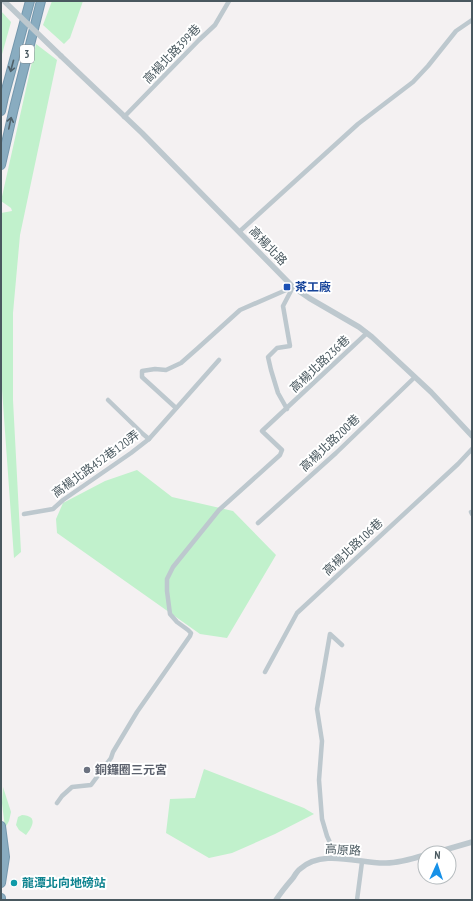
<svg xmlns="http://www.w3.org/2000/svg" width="473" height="901" font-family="'PT Sans Narrow','Noto Sans TC',sans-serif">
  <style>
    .green { fill: #c1f1cc }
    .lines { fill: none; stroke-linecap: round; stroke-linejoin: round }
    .motorway-casing { stroke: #7497ac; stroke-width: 10 }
    .minor { stroke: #bdc8ce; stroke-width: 4.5 }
    .tertiary { stroke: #bdc8ce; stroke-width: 5.5 }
    .motorway { stroke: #89acc0; stroke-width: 8 }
    .tertiary-bridge { stroke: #bdc8ce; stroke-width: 5.5 }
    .oneway { stroke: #4f6069 }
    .transit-dot { fill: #1a4fb4; stroke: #fff; stroke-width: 1.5 }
    .worship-dot { fill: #6b7280; stroke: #fff; stroke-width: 1.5 }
    .culture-dot { fill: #0f9aa8; stroke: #fff; stroke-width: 1.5 }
    .labels { text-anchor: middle; stroke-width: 4; stroke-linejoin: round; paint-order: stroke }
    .shield { fill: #fff; stroke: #808a8f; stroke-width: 1 }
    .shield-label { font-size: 11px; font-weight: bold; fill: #49585f }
    .street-label { font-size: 12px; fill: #49585f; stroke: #fff }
    .transit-label { font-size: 12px; font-weight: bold; fill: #164399; stroke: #fff; text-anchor: start }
    .worship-label { font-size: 12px; font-weight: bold; fill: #5b616d; stroke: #fff; text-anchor: start }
    .culture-label { font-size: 12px; font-weight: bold; fill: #0d838f; stroke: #fff; text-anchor: start }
  </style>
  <rect width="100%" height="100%" fill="#f4f1f2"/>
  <g class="green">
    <polygon points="52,1 83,1 70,38 64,44 43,25"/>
    <polygon points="1,11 11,22 1,58"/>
    <polygon points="36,44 57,60 20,235 13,313 13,400 21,552 14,558 1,375 1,213 12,211 11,208 1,201"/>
    <polygon points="137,470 172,497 233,511 276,555 227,638 200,634 57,533 56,519 63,503 105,481"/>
    <polygon points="204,769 304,808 314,814 275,834 232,853 209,858 166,833 170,799 195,798"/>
    <polygon points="3,787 11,812 9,821 5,828 2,803"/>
    <path d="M22,815C38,816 33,826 26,835L19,830L16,825L18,817Z"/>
  </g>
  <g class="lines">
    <defs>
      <g id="motorway">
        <polyline points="1,111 4,97 30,1"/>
        <polyline points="1,165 14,108 41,1"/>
        <polyline points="1,826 5,857 1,883"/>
        <polyline points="1,898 1,900"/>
      </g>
    </defs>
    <use href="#motorway" class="motorway-casing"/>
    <g class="minor">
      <polyline points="124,117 199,40 215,25 229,1"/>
      <polyline points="239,232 358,124 413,82 428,66 456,31 472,20"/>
      <polyline points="108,400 143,434 149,439"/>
      <polyline points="176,408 142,377 142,371 155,369 166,370 181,363 198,348 240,310 293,287"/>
      <polyline points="287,409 278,393 271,370 268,357 277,348 290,346 283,306 293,287"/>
      <polyline points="471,512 472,514"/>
      <polyline points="24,514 53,509 63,500 131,453 149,439 219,360"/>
      <polyline points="258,523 336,453 415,377"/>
      <polyline points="265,672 297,613 458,464 472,449"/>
      <polyline points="57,803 62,796 72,787 91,785 111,758 113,752 137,712 190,636 191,633 188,630 177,622 170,614 167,591 167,579 173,567 219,510 280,455 282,450 262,431 367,333"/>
      <polyline points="337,858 327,836 322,819 319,780 322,741 317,709 330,634 342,645"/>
      <polyline points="357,900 362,862"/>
    </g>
    <g class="tertiary">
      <polyline points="61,56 142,133 293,287 309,298 359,327 372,337 431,392 472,436"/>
      <polyline points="434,853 472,842"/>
      <path d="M276,900C281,892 287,885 293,878C295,875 297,871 300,869C323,848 360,864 386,863C399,863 412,859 425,855"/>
    </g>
    <use href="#motorway" class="motorway"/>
    <polyline class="tertiary-bridge" points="4,1 61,56"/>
  </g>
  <defs><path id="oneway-shaft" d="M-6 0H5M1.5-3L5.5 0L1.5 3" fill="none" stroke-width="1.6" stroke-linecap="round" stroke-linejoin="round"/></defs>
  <g class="oneway">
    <use href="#oneway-shaft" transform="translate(12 66) rotate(105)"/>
    <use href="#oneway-shaft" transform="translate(10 123) rotate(-78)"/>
  </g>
  <rect class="transit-dot" x="283" y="283" width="8" height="8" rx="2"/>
  <circle class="worship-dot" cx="87" cy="770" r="4"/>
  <circle class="culture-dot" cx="14" cy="883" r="4"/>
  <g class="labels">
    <rect class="shield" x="20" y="45" width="14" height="18" rx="3"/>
    <g class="shield-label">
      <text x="27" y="58">3</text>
    </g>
    <g class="street-label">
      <text transform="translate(172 54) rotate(-46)" y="4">高楊北路399巷</text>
      <text transform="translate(268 246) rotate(46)" y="4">高楊北路</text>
      <text transform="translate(320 364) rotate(-43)" y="4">高楊北路236巷</text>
      <text transform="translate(330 443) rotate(-43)" y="4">高楊北路200巷</text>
      <text transform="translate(96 464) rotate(-36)" y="4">高楊北路452巷120弄</text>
      <text transform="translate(353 547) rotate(-43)" y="4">高楊北路106巷</text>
      <text transform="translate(343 850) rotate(3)" y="4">高原路</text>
    </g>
    <g class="transit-label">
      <text x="295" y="291">茶工廠</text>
    </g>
    <g class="worship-label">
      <text x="95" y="774">銅鑼圈三元宮</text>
    </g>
    <g class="culture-label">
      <text x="22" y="887">龍潭北向地磅站</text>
    </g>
  </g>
  <rect width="473" height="901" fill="none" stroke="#49585f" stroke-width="4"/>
  <g transform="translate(437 865) rotate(3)"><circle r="19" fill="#ffffff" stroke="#b6bcbf"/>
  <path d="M0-3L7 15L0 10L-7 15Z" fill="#1791e8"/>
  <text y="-6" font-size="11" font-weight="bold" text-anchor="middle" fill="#49585f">N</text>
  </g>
</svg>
